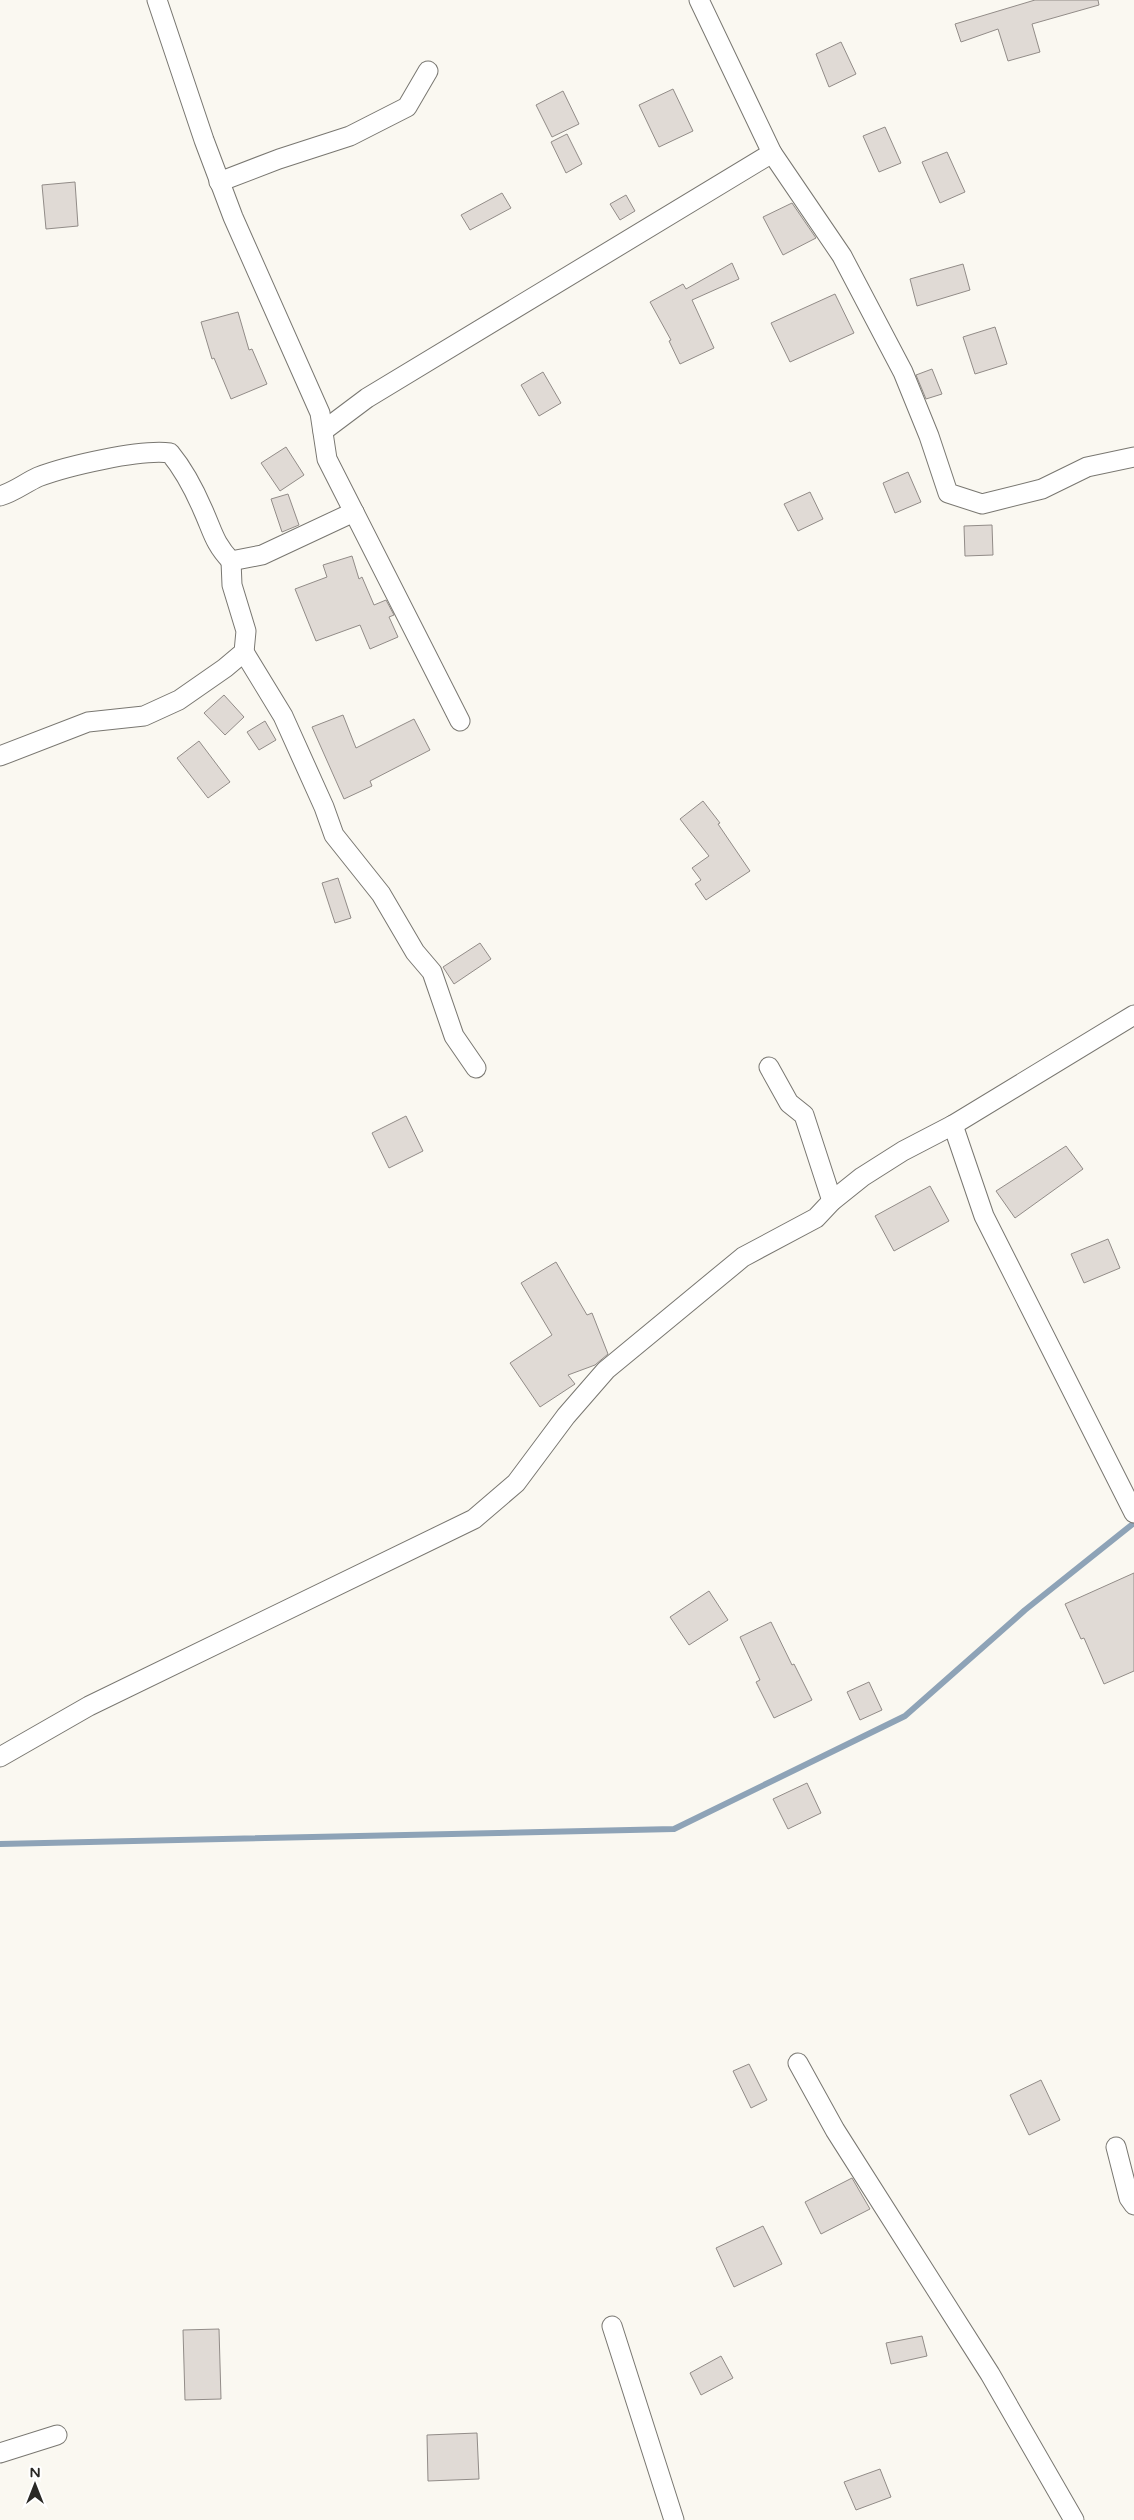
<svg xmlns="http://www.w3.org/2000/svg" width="1134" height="2520" font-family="'Varela Round',sans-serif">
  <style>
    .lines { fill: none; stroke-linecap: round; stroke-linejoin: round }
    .stream { stroke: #8ea3b7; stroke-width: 6 }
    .building { fill: #e0dad5; stroke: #928c88 }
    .street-casing { stroke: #797771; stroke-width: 21 }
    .street { stroke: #fff; stroke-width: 19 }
  </style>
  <rect width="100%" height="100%" fill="#faf8f1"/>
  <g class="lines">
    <polyline class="stream" points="0,1844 674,1829 905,1716 1025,1610 1134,1523"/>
  </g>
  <g class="building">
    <polygon points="1035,0 1098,0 1099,5 1032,24 1040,52 1008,61 998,29 961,42 955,24"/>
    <polygon points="841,42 856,74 829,87 816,54"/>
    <polygon points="673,89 693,131 659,147 639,105"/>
    <polygon points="563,91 579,124 552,137 536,105"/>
    <polygon points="885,127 901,163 879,172 863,136"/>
    <polygon points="567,134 582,164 566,173 551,142"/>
    <polygon points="947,152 965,192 940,203 922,162"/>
    <polygon points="75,182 78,226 46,229 42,185"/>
    <polygon points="502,193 511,208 470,230 461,215"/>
    <polygon points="626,195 635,211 620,220 610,204"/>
    <polygon points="792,203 816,238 783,255 763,217"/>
    <polygon points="732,263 739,279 692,300 714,348 680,364 669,341 671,340 650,302 683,284 686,289"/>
    <polygon points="963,264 970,290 917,306 910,279"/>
    <polygon points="835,294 854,333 790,362 771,323"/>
    <polygon points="238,312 249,350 252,349 267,384 231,399 214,358 212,359 201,322"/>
    <polygon points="995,327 1007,364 975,374 963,337"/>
    <polygon points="932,369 942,394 926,399 916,375"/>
    <polygon points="543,372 561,403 539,416 521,385"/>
    <polygon points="286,447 304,475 280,491 261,463"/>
    <polygon points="908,472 921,502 895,513 883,483"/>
    <polygon points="810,492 823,519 798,531 784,504"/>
    <polygon points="288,494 299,525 282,532 271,499"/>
    <polygon points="992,525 993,555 965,556 964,526"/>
    <polygon points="352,556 359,579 362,577 374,605 386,600 394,615 389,617 398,637 370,649 360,625 316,641 295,589 327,577 323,565"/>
    <polygon points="224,695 244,717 225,735 204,713"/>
    <polygon points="343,715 356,748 414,719 430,750 370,781 372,786 344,799 312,727"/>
    <polygon points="265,721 276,740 259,750 247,732"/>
    <polygon points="199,741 230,782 208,798 177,758"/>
    <polygon points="703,801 720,823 718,824 750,871 706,900 695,884 701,880 692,868 709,856 680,819"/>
    <polygon points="338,878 351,918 335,923 322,883"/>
    <polygon points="480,943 491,959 454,984 443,967"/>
    <polygon points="406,1116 423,1151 389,1168 372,1133"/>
    <polygon points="1066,1146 1083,1169 1015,1218 996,1191"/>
    <polygon points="930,1186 949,1221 894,1251 875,1216"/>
    <polygon points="1108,1239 1120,1268 1084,1283 1071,1254"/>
    <polygon points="556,1262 587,1315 592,1313 608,1354 595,1365 568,1375 575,1384 540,1407 510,1363 552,1335 521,1283"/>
    <polygon points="1134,1573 1134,1671 1104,1684 1084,1638 1081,1639 1065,1604"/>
    <polygon points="709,1591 728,1620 689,1645 670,1617"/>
    <polygon points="771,1622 792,1665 794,1664 812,1700 774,1718 756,1682 760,1680 740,1637"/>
    <polygon points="869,1682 882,1710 860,1720 847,1692"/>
    <polygon points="807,1783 821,1813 788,1829 773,1799"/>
    <polygon points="749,2064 767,2100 751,2108 733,2071"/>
    <polygon points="1041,2080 1060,2120 1029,2135 1010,2095"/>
    <polygon points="852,2178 870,2209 821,2234 805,2202"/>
    <polygon points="763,2226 782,2264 734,2287 716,2248"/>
    <polygon points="219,2329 221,2399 185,2400 183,2330"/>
    <polygon points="922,2336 927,2356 891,2364 886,2343"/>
    <polygon points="721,2356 733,2378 701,2395 690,2373"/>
    <polygon points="477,2433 479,2479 428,2481 427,2435"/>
    <polygon points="880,2469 891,2497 856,2510 844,2482"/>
  </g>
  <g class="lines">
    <defs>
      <g id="street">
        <polyline points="157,0 204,140 233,217 320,413 327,459 460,721"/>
        <polyline points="772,153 842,256 903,372 929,436 948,493 982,504 1042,489 1087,467 1134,457"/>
        <polyline points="219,182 279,159 350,136 407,107 428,71"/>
        <polyline points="323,431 367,398 772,153 699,0"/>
        <path d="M0,496C14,492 25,483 38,477C67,466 140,449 170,453C184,470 194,489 203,510C213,532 214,543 231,561L262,555L354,512"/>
        <polyline points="244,652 283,716 324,807 334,835 381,894 415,952 432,972 454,1036 476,1068"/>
        <polyline points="0,756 88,722 144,716 179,700 225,668 244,652 246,631 232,585 231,561"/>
        <polyline points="769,1067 789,1103 804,1115 832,1201"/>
        <polyline points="953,1125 984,1216 1134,1513"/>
        <polyline points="0,1757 89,1706 474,1519 516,1483 566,1416 606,1370 743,1257 816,1218 832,1201 862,1177 903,1151 953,1125 1134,1015"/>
        <polyline points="798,2063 835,2130 990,2374 1074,2520"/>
        <polyline points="1116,2147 1129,2198 1134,2205"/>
        <polyline points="612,2326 674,2520"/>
        <polyline points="0,2453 57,2435"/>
      </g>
    </defs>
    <use href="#street" class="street-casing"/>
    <use href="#street" class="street"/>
  </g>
  <g transform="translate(35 2485)" stroke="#ffffff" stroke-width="4" paint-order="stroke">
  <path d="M0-4L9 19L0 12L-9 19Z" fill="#292825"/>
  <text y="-8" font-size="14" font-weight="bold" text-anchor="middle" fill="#292825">N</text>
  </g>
</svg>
